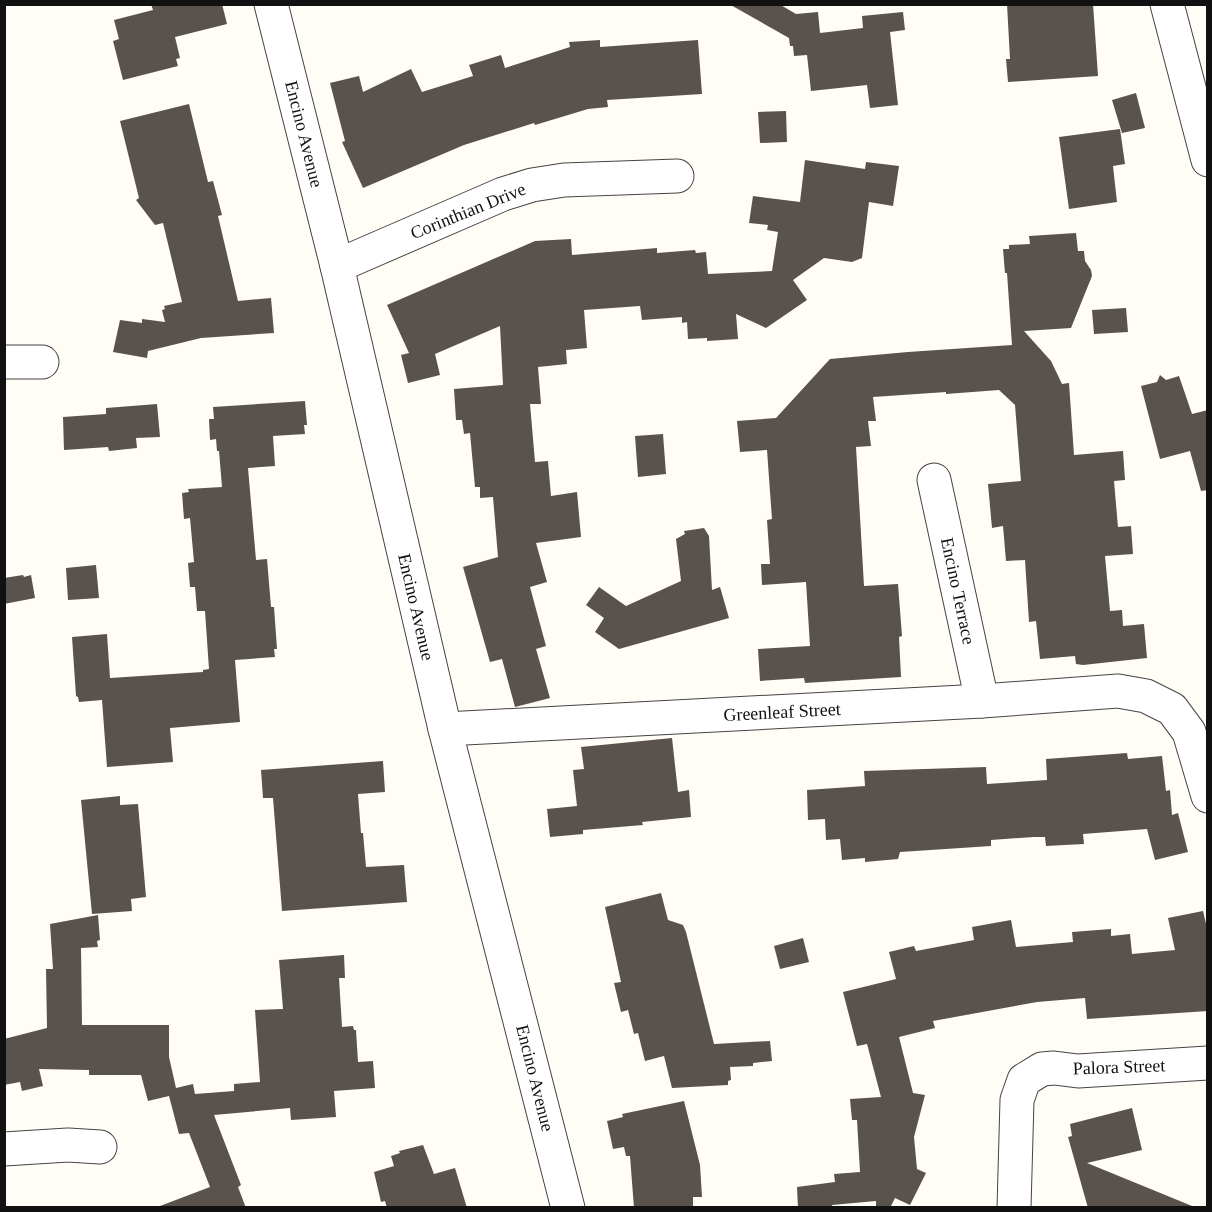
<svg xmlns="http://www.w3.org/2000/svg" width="1212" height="1212" font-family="'Times New Roman',serif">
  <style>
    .building { fill: #5a524d }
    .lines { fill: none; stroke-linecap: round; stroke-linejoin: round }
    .minor-casing { stroke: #444; stroke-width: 35 }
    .minor { stroke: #fff; stroke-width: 33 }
    .labels { text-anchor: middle; stroke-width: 6; stroke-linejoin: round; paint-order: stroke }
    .street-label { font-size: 18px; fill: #111; stroke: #fff }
  </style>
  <rect width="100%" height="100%" fill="#fffdf5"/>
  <g class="building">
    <polygon points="151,4 222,4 227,24 175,37 180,58 176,59 178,66 123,80 113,41 119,39 114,20 153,10"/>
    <polygon points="729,4 779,4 796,14 818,12 820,33 863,28 862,16 903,12 905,30 890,32 898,105 870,108 867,85 811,91 807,55 794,56 793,46 790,46 789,38"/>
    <polygon points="1007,4 1093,4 1098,76 1008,82 1006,59 1010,59"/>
    <polygon points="600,40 600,47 698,40 702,94 607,100 608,107 588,109 535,125 534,123 464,145 363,188 342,142 345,141 330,83 359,76 363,92 411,69 422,92 473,76 469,65 501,55 505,68 570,47 569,42"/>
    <polygon points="1136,93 1145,128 1122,133 1112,100"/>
    <polygon points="189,104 208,182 213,181 222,215 218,216 238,301 271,298 274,333 201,338 148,351 147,358 113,352 120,320 142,323 142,319 165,322 162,310 165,309 164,306 182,302 163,223 155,225 136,200 139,198 120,121"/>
    <polygon points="786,111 787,142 760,143 758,112"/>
    <polygon points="1120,129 1125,164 1113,166 1117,202 1069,209 1059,137"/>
    <polygon points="805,160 865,169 866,162 899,166 893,206 869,202 862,258 852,262 824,258 793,280 807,300 766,328 736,314 738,339 707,341 707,338 688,339 687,322 682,323 682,317 642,320 640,306 584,310 587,348 566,350 567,364 538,367 541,404 530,404 535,462 548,461 551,496 577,492 581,537 536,543 547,582 530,587 546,646 536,649 550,698 515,707 502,659 490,662 463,567 498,557 493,497 480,498 480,487 475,487 470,433 464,434 462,420 456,420 454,389 503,385 500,326 435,354 440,375 408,383 401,355 409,353 387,305 535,241 571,239 572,255 657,248 657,253 695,250 696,253 706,252 708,274 772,271 778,232 767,230 768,225 749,223 753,196 800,202"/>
    <polygon points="1076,233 1078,251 1084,251 1085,261 1091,270 1092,276 1071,328 1024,331 1051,361 1062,384 1069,383 1074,455 1123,451 1125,480 1114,481 1118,527 1131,526 1133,554 1105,556 1110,611 1122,610 1123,626 1144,624 1147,658 1083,665 1076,664 1075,656 1040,659 1036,621 1029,622 1025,560 1006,561 1003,526 992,528 988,484 1021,481 1015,405 999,390 946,394 946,392 873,397 876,421 868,421 871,446 856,447 864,586 898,584 902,636 899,637 901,677 805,683 804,678 760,681 758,649 810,646 806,582 762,585 761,564 770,564 767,520 772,519 767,450 740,452 737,421 776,418 830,359 908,352 1012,345 1007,273 1005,273 1003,249 1009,249 1009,245 1030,244 1029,236"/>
    <polygon points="1126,308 1128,332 1094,334 1092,310"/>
    <polygon points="1160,375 1166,380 1179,376 1192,414 1208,410 1208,490 1201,491 1190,451 1160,459 1141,386 1157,382"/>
    <polygon points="305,401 307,425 304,425 305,434 273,436 275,466 248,468 256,560 267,559 271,607 274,607 277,649 274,649 275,657 235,660 240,722 170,728 173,762 107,767 102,700 79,702 78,697 76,696 72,637 107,634 110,678 203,672 203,670 209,669 205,611 197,611 195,587 190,587 188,563 194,562 190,518 184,519 182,493 189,492 188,489 222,487 219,451 217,451 216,439 210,440 209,419 214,419 213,407"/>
    <polygon points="157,404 160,437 136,438 137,448 109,451 108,447 64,450 63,417 106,414 106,408"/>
    <polygon points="663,434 666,474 638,477 635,436"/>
    <polygon points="704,528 709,536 712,590 720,587 729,618 619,649 595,632 604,618 586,605 599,587 626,606 681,581 676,539 685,534 684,531"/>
    <polygon points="96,565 99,598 68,600 66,568"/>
    <polygon points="23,575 24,577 31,575 35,598 4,604 4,578"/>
    <polygon points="672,738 678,792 689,790 691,817 642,822 643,825 583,830 583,834 550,837 547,809 577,806 573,770 584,769 581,747"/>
    <polygon points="1127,753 1128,759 1162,756 1166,791 1170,790 1172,815 1178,813 1188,852 1155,860 1147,829 1083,834 1084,844 1046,846 1045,837 1034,837 991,840 991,846 900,852 898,859 865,862 865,858 842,860 840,839 826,840 825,819 808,820 807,790 865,786 864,771 986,767 987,784 1047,780 1046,759"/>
    <polygon points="383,761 385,792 358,794 361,833 363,833 366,867 404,865 407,902 282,911 273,798 263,798 261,770"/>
    <polygon points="120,796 120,805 138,804 146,897 131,899 132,911 92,914 81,800"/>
    <polygon points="661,893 668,920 683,925 686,932 714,1044 770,1041 772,1061 753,1063 753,1066 730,1067 731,1080 728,1081 728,1085 672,1088 664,1056 645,1061 638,1033 634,1034 628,1010 621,1012 614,983 621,982 605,907"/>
    <polygon points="1203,911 1208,932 1208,1011 1087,1019 1085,998 1037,1002 933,1021 935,1028 899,1037 913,1093 925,1095 914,1137 917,1169 926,1173 910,1205 895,1198 891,1206 879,1208 876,1208 876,1201 832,1205 833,1208 798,1208 797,1187 835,1182 834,1174 860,1172 857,1120 852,1120 850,1099 881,1097 867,1044 857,1046 843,992 896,979 889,952 914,946 916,951 974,940 972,927 1011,920 1016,947 1073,942 1072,932 1111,929 1111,936 1130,934 1132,954 1175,950 1168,918"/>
    <polygon points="98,915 100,940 97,941 98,947 81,948 82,1025 169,1025 169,1057 176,1088 193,1084 195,1094 234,1091 234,1084 260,1082 255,1010 283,1009 279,960 344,955 345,978 339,978 342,1027 353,1026 354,1030 356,1030 358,1062 373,1061 375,1088 334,1091 336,1117 291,1120 290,1108 214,1115 241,1185 238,1187 246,1208 161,1208 160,1206 210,1187 189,1133 179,1134 169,1096 148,1101 141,1075 89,1075 89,1070 39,1069 43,1086 22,1091 20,1082 4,1085 4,1039 47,1028 46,969 53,969 50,924"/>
    <polygon points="803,938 809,962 780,969 774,946"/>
    <polygon points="684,1101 700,1165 702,1197 693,1197 693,1208 634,1208 630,1156 626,1156 624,1147 613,1149 607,1121 623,1117 622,1114"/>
    <polygon points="1132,1108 1142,1150 1087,1163 1197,1208 1088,1208 1068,1137 1072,1136 1070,1124"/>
    <polygon points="423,1145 434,1174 455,1168 467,1208 387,1208 385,1201 381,1202 374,1172 394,1166 391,1156 400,1153 399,1151"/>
  </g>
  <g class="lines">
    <defs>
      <g id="minor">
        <polyline points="271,4 337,266 445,729 568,1208"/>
        <polyline points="1167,4 1208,160"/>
        <polyline points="337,266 503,194 532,185 564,180 677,176"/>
        <polyline points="4,362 42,362"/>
        <polyline points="934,480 982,701"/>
        <polyline points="445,729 982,701 1118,691 1146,696 1172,709 1189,732 1208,796"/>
        <polyline points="4,1149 68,1145 100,1147"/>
        <polyline points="1014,1208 1017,1100 1024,1080 1042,1069 1054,1068 1078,1071 1208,1063"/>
      </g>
    </defs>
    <use href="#minor" class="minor-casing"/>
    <use href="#minor" class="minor"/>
  </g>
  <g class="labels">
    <g class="street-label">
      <text transform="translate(304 134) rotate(76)" y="6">Encino Avenue</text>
      <text transform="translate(468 211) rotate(-22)" y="6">Corinthian Drive</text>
      <text transform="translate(958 591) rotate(78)" y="6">Encino Terrace</text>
      <text transform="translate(416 607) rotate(77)" y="6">Encino Avenue</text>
      <text transform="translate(782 712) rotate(-3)" y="6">Greenleaf Street</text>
      <text transform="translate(1119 1067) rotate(-2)" y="6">Palora Street</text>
      <text transform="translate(535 1078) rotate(76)" y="6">Encino Avenue</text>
    </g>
  </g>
  <rect width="1212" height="1212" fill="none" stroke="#111111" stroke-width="12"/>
</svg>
